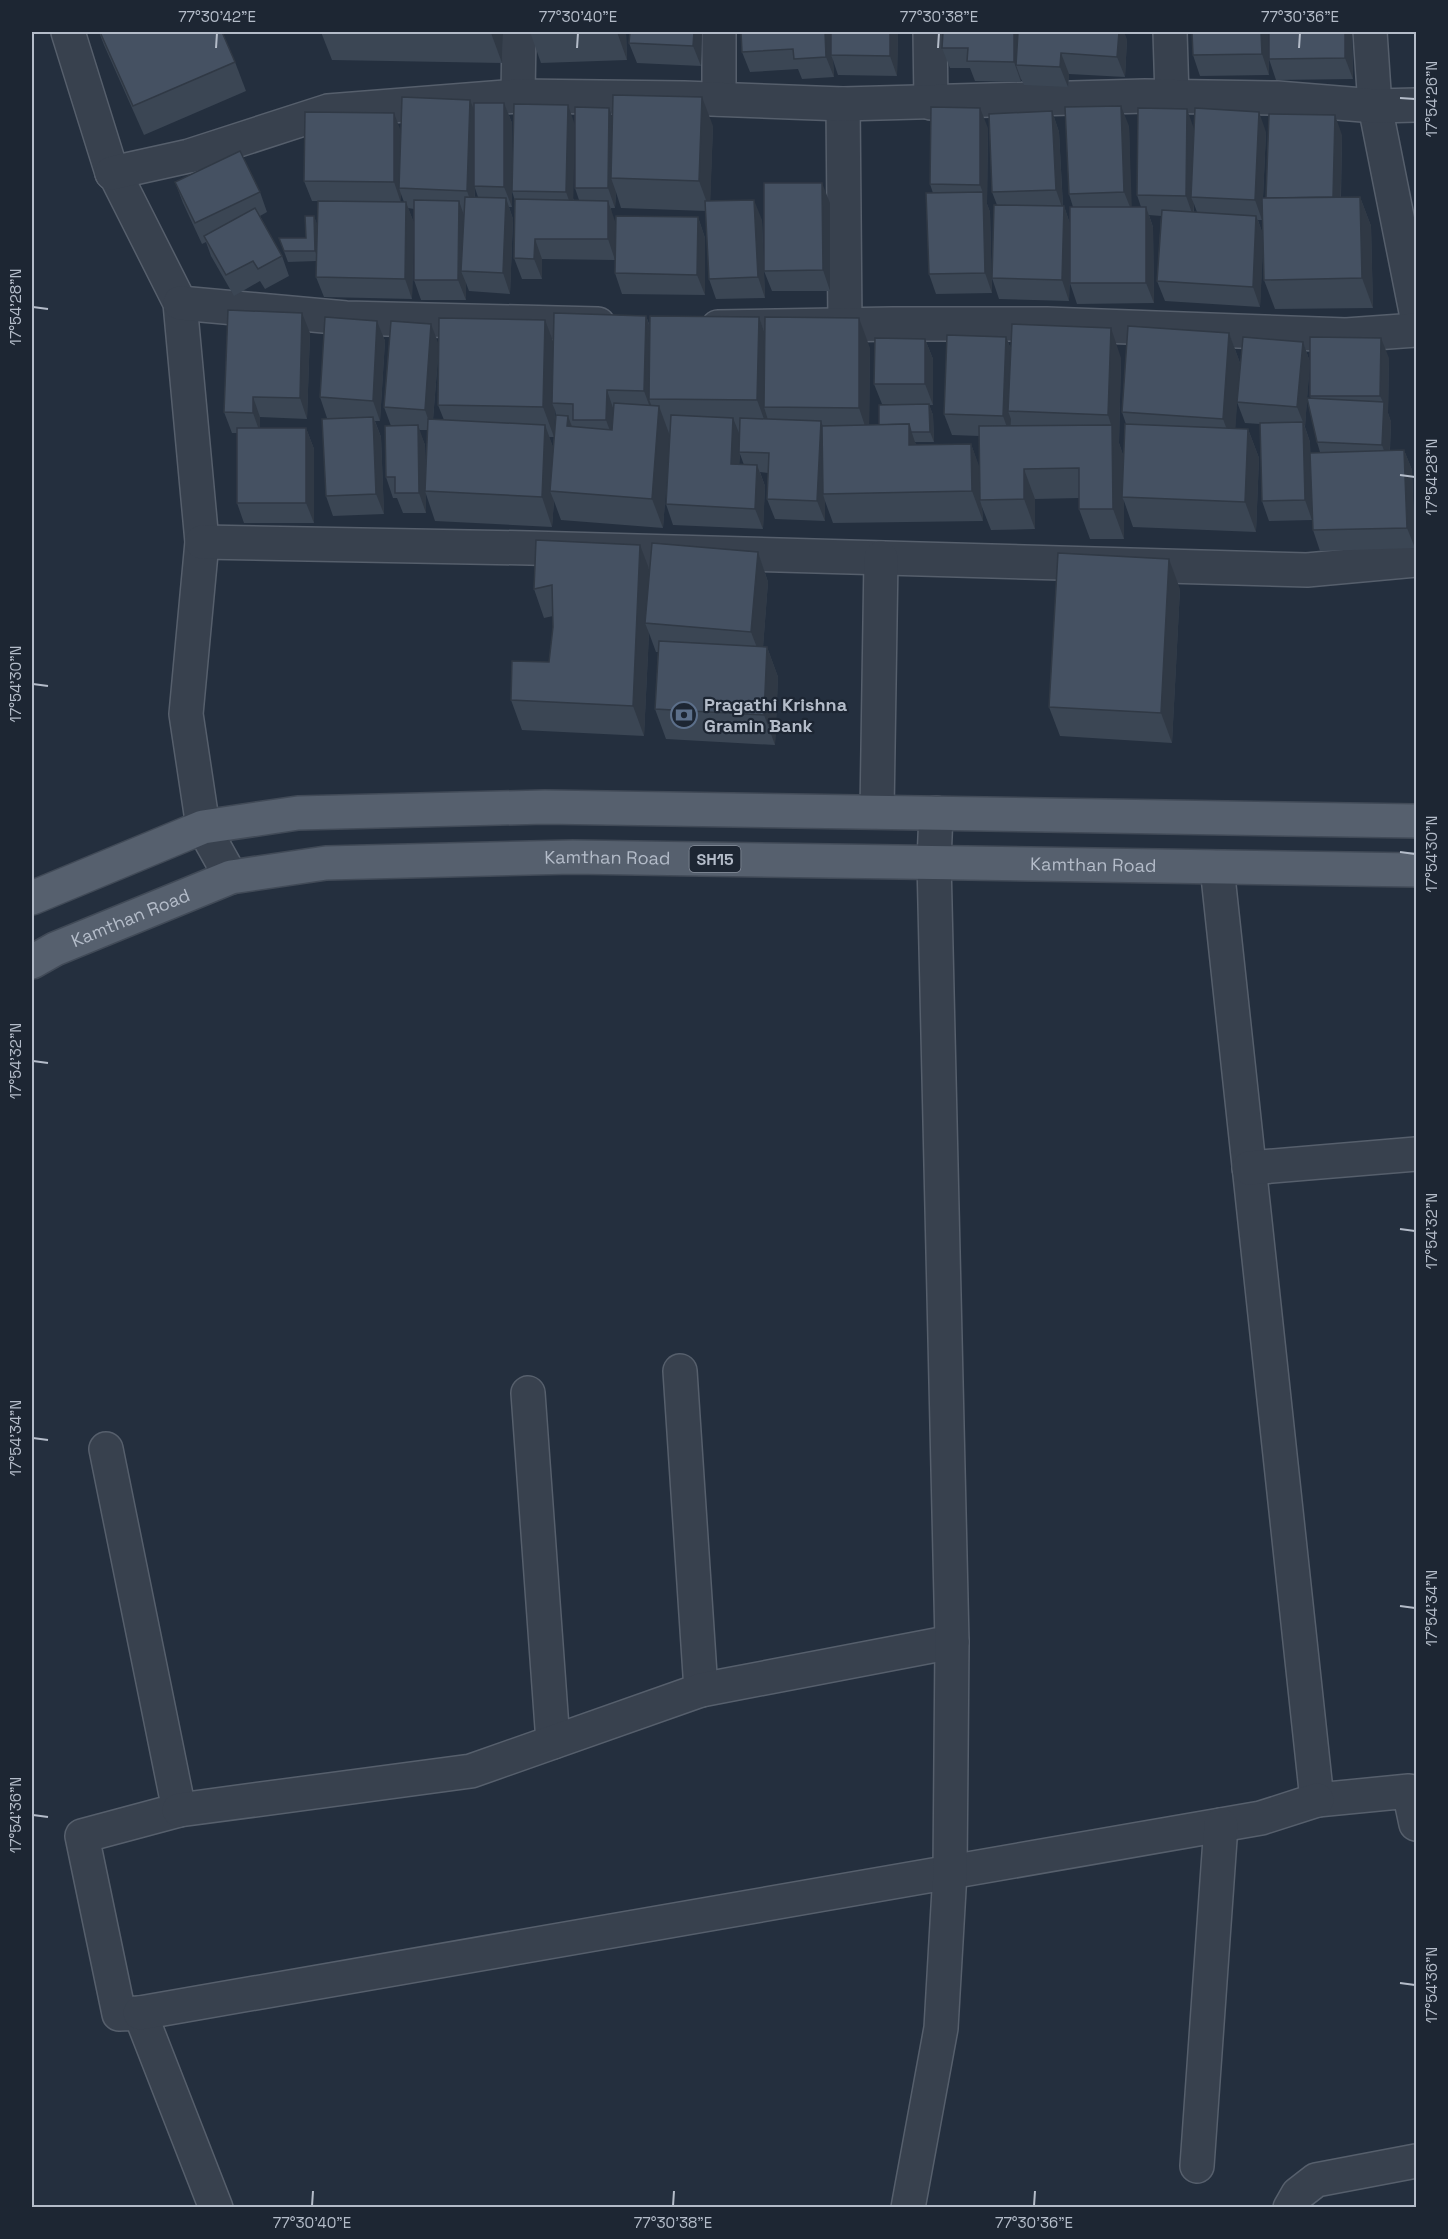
<svg xmlns="http://www.w3.org/2000/svg" width="1448" height="2239" font-family="'Space Grotesk',sans-serif">
  <style>
    .lines { fill: none; stroke-linecap: round; stroke-linejoin: round }
    .minor-casing { stroke: #565f6c; stroke-width: 36 }
    .primary-casing { stroke: #414a57; stroke-width: 36 }
    .minor { stroke: #38414e; stroke-width: 33 }
    .primary { stroke: #56606e; stroke-width: 33 }
    .wall { fill: #3b4654; fill-rule: evenodd }
    .shaded-wall { fill: #303945 }
    .building { fill: #455162; stroke: #303945; stroke-width: 1.5 }
    .ticks { fill: none; stroke: #b4bcc9; stroke-width: 2 }
    .labels { text-anchor: middle; stroke-width: 4.5; stroke-linejoin: round; paint-order: stroke }
    .shield { fill: #1d2633; stroke: #878f9c; stroke-width: 1.5 }
    .shield-label { font-size: 16px; font-weight: bold; fill: #b4bcc9 }
    .poi-label { font-size: 18px; font-weight: bold; fill: #b4bcc9; stroke: #1d2633; text-anchor: start }
    .street-label { font-size: 18px; fill: #b4bcc9; stroke: #1d2633 }
    .neatline { fill: none; stroke: #b4bcc9; stroke-width: 2 }
    .ticks-label { font-size: 15px; text-anchor: middle; fill: #b4bcc9 }
  </style>
  <rect width="100%" height="100%" fill="#242f3e"/>
  <g class="lines">
    <defs>
      <g id="minor">
        <polyline points="68,32 112,173 116,176 180,303 202,542 186,714 203,827 231,877"/>
        <polyline points="930,32 931,103"/>
        <polyline points="1170,32 1172,97"/>
        <polyline points="1370,32 1375,106 1416,312"/>
        <polyline points="518,96 519,32"/>
        <polyline points="719,99 719,32"/>
        <polyline points="843,104 845,325"/>
        <polyline points="112,173 189,156 328,111 518,96 684,98 843,104 1145,96 1277,98 1375,106 1416,105"/>
        <polyline points="180,303 346,318 598,324"/>
        <polyline points="718,327 892,324 1047,324 1346,335 1416,330"/>
        <polyline points="202,542 530,548 1307,570 1416,560"/>
        <polyline points="877,812 881,558"/>
        <polyline points="1217,867 1317,1800 1409,1791 1416,1824"/>
        <polyline points="1249,1168 1416,1154"/>
        <polyline points="680,1371 701,1690"/>
        <polyline points="528,1393 553,1742"/>
        <polyline points="106,1449 179,1810 82,1836 119,2014 140,2013 216,2208"/>
        <polyline points="179,1810 471,1771 701,1690 952,1642"/>
        <polyline points="140,2013 1261,1818 1317,1800"/>
        <polyline points="1197,2166 1221,1825"/>
        <polyline points="908,2208 941,2028 950,1872 952,1642 934,861 936,813"/>
        <polyline points="1290,2208 1298,2194 1316,2180 1416,2161"/>
      </g>
      <g id="primary">
        <polyline points="32,898 203,827 298,813 545,807 1416,821"/>
        <path id="s1" d="M32,962L55,949L231,877L326,863L573,857L1416,870"/>
      </g>
    </defs>
    <use href="#minor" class="minor-casing"/>
    <use href="#primary" class="primary-casing"/>
    <use href="#minor" class="minor"/>
    <use href="#primary" class="primary"/>
  </g>
  <g class="wall">
    <polygon points="99,32 222,32 235,62 246,91 144,135 104,45"/>
    <polygon points="321,32 503,32 502,63 332,60"/>
    <polygon points="530,32 626,32 627,60 541,63"/>
    <polygon points="702,32 701,66 637,63 629,43"/>
    <polygon points="898,32 897,76 838,75 833,60 834,77 802,79 798,69 750,72 742,52"/>
    <polygon points="1192,32 1268,32 1269,75 1200,76 1193,55"/>
    <polygon points="1352,32 1353,79 1276,80 1269,59"/>
    <polygon points="1127,39 1125,77 1069,74 1068,87 1024,85 1021,79 1021,82 975,81 970,68 950,68 942,48"/>
    <path d="M504,103L512,123V187L514,104L574,200H579L575,188L612,118L713,126L710,201L762,220L765,298L716,299L709,279L706,211L621,208L616,192L615,208H611L615,260L542,259V279H522L514,258L515,201L512,191V207H509L513,219L510,294L469,291L466,283V300H421L414,280V209L408,208L414,223L412,299L324,297L316,277L317,261L288,262L279,238H306L314,216L317,225L318,201H312L304,181L401,131ZM475,188L478,197H475ZM401,194L404,202H401Z"/>
    <path d="M1052,111L1059,132L1063,206H1064L1070,224L1073,207L1069,194L1129,126L1131,207H1141L1137,195L1194,128L1266,132L1263,198H1266L1342,135L1341,197H1360L1371,226L1373,308L1275,309L1264,280L1263,244L1260,307L1165,301L1157,281L1161,216L1149,215L1153,227L1154,303L1077,304L1070,283V273L1069,301L999,299L992,278L997,205L992,192ZM1194,204L1197,212H1194ZM1258,220H1262L1263,235Z"/>
    <polygon points="988,128 987,204 990,212 992,293 936,294 929,274 933,193 930,184"/>
    <polygon points="175,182 260,192 267,212 260,216 282,256 289,276 265,289 260,281 234,296 211,256 206,242 202,244 183,203"/>
    <polygon points="830,203 830,291 772,291 764,271"/>
    <polygon points="698,217 705,238 705,295 622,294 615,273"/>
    <path d="M646,316L650,326L759,317L765,334L870,348L869,425H879L923,405L882,404L874,384L925,339L933,359V405H929L933,415L934,442H915L916,445L971,444L979,467V436L952,435L944,414L1006,337L1011,349L1121,358L1119,443L1123,455V471L1126,424L1122,412L1229,333L1240,363L1235,428L1248,429L1259,458L1256,532L1133,527L1124,501V539H1090L1079,509V498L1035,499V529L991,530L982,507L983,521L833,523L825,501V521L775,519L767,499L768,473L760,472L765,486L763,529L673,525L666,504L668,461L663,528L561,520L554,501L552,527L435,521L426,494V513H403L397,498H393L386,477L391,426L384,407L439,345L433,420H444L438,405L553,342ZM555,410L556,415L554,431ZM419,430H428L426,474L425,445ZM549,437H554L553,447ZM740,454L744,465H739Z"/>
    <polygon points="377,321 385,341 380,421 375,421 381,437 384,514 333,516 326,496 340,419 327,418 320,397"/>
    <polygon points="310,333 307,419 260,417 260,428 306,428 314,449 314,523 244,523 237,503 237,433 232,433 224,412"/>
    <polygon points="1303,342 1310,362 1307,398 1311,399 1310,396 1389,358 1388,413 1391,422 1390,450 1404,450 1412,470 1415,548 1320,551 1313,530 1320,452 1317,442 1307,399 1305,427 1310,442 1312,520 1269,521 1262,501 1260,424 1245,423 1237,402"/>
    <polygon points="536,540 650,570 758,552 768,582 763,647 767,647 778,677 775,745 666,739 655,709 658,652 656,652 649,633 644,736 522,730 511,700 549,662 553,627 553,616 544,618 534,589"/>
    <polygon points="1180,589 1172,743 1060,736 1049,707"/>
  </g>
  <g class="shaded-wall">
    <polygon points="491,32 503,32 502,63 491,33"/>
    <polygon points="617,32 626,32 627,60"/>
    <polygon points="694,32 702,32 701,66 693,46"/>
    <polygon points="825,32 831,32 831,55 833,60 834,77 826,57"/>
    <polygon points="890,32 898,32 897,76 890,56"/>
    <polygon points="1014,32 1022,32 1016,65 1021,79 1021,82 1014,62"/>
    <polygon points="1119,32 1124,32 1127,39 1125,77 1117,57"/>
    <polygon points="1261,32 1268,32 1269,75 1262,54"/>
    <polygon points="1345,32 1352,32 1353,79 1345,58"/>
    <polygon points="1061,53 1069,74 1068,87 1060,67"/>
    <polygon points="702,97 713,126 710,211 699,181"/>
    <polygon points="470,100 478,120 474,211 467,191"/>
    <polygon points="504,103 512,123 512,207 504,187"/>
    <polygon points="568,105 575,125 573,212 566,192"/>
    <polygon points="1121,106 1129,126 1132,212 1124,192"/>
    <polygon points="609,108 616,128 611,178 616,192 615,208 608,188"/>
    <polygon points="980,108 988,128 987,204 990,212 992,293 985,273 983,193 980,185"/>
    <polygon points="1187,109 1194,129 1191,197 1194,204 1193,216 1186,196"/>
    <polygon points="1052,111 1059,132 1063,210 1056,190"/>
    <polygon points="1259,112 1266,132 1262,220 1255,200"/>
    <polygon points="394,113 402,134 399,188 401,194 401,203 394,182"/>
    <polygon points="1335,115 1342,135 1340,223 1333,203"/>
    <polygon points="822,183 830,203 830,291 823,270"/>
    <polygon points="1360,197 1371,226 1373,308 1362,278"/>
    <polygon points="506,198 513,219 510,294 503,273"/>
    <polygon points="754,200 762,220 765,298 758,277"/>
    <polygon points="459,201 466,221 461,271 466,283 466,300 458,280"/>
    <polygon points="608,201 615,221 615,260 608,239"/>
    <polygon points="406,202 414,223 412,299 405,279"/>
    <polygon points="1064,206 1071,227 1069,301 1062,280"/>
    <polygon points="1146,207 1153,227 1154,303 1146,283"/>
    <polygon points="314,216 318,227 319,261 315,251"/>
    <polygon points="1256,216 1264,236 1260,307 1253,287"/>
    <polygon points="698,217 705,238 705,295 697,275"/>
    <polygon points="535,239 542,259 542,279 534,259"/>
    <polygon points="302,313 310,333 307,419 300,398"/>
    <polygon points="646,316 656,346 649,399 655,416 655,421 644,391"/>
    <polygon points="759,317 769,346 764,407 768,420 768,430 757,400"/>
    <polygon points="859,318 870,348 869,438 859,408"/>
    <polygon points="545,320 556,349 552,403 555,410 554,437 543,407"/>
    <polygon points="377,321 385,341 380,421 373,401"/>
    <polygon points="431,324 439,345 432,431 425,410"/>
    <polygon points="1111,328 1121,358 1119,443 1123,455 1124,497 1122,497 1124,501 1124,539 1113,509 1112,428 1108,415"/>
    <polygon points="1229,333 1240,363 1234,449 1223,419"/>
    <polygon points="1006,337 1014,357 1008,411 1011,419 1010,436 1003,416"/>
    <polygon points="1381,338 1389,358 1388,413 1391,422 1389,465 1382,445 1384,404 1380,396"/>
    <polygon points="925,339 933,359 933,405 925,384"/>
    <polygon points="1303,342 1310,362 1305,427 1297,407"/>
    <polygon points="607,390 617,420 617,450 606,420"/>
    <polygon points="253,397 260,417 260,433 253,413"/>
    <polygon points="929,404 933,415 934,442 930,432"/>
    <polygon points="659,406 670,436 663,528 652,499"/>
    <polygon points="568,416 579,445 567,426"/>
    <polygon points="373,417 381,437 384,514 376,494"/>
    <polygon points="733,418 741,438 739,452 740,454 738,485 731,464"/>
    <polygon points="821,421 828,441 823,494 825,501 825,521 817,501"/>
    <polygon points="1303,422 1310,442 1312,520 1305,500"/>
    <polygon points="909,424 919,454 909,445"/>
    <polygon points="418,425 425,445 426,491 425,491 426,494 426,513 419,493"/>
    <polygon points="545,425 556,455 550,491 554,501 552,527 542,497"/>
    <polygon points="306,428 314,449 314,523 306,503"/>
    <polygon points="1248,429 1259,458 1256,532 1245,502"/>
    <polygon points="971,444 982,474 980,500 982,507 983,521 972,491"/>
    <polygon points="1404,450 1412,470 1415,548 1407,528"/>
    <polygon points="757,465 765,486 763,529 755,509"/>
    <polygon points="1024,469 1035,499 1035,529 1024,499"/>
    <polygon points="640,545 651,574 645,623 649,633 644,736 633,706"/>
    <polygon points="758,552 768,582 762,661 751,632"/>
    <polygon points="1169,559 1180,589 1172,743 1161,713"/>
    <polygon points="767,647 778,677 775,745 764,715"/>
  </g>
  <g class="building">
    <polygon points="100,32 222,32 235,62 133,106"/>
    <polygon points="402,32 491,32 491,33"/>
    <polygon points="530,32 582,32 530,33"/>
    <polygon points="630,32 694,32 693,46 629,43"/>
    <polygon points="741,32 825,32 826,57 794,59 793,49 742,52"/>
    <polygon points="831,32 890,32 890,56 831,55"/>
    <polygon points="943,32 1014,32 1014,62 967,61 968,48 942,48"/>
    <polygon points="1018,32 1119,32 1117,57 1061,53 1060,67 1016,65"/>
    <polygon points="1192,32 1261,32 1262,54 1193,55"/>
    <polygon points="1269,32 1345,32 1345,58 1269,59"/>
    <polygon points="613,95 702,97 699,181 611,178"/>
    <polygon points="402,97 470,100 467,191 399,188"/>
    <polygon points="474,103 504,103 504,187 474,186"/>
    <polygon points="514,104 568,105 566,192 512,191"/>
    <polygon points="1121,106 1124,192 1069,194 1065,107"/>
    <polygon points="575,107 609,108 608,188 575,188"/>
    <polygon points="931,107 980,108 980,185 930,184"/>
    <polygon points="1138,108 1187,109 1186,196 1137,195"/>
    <polygon points="1195,108 1259,112 1255,200 1191,197"/>
    <polygon points="1052,111 1056,190 992,192 989,114"/>
    <polygon points="305,112 394,113 394,182 304,181"/>
    <polygon points="1269,114 1335,115 1333,197 1266,198"/>
    <polygon points="240,151 260,192 195,223 175,182"/>
    <polygon points="764,183 822,183 823,270 764,271"/>
    <polygon points="983,192 985,273 929,274 926,193"/>
    <polygon points="465,197 506,198 503,273 461,271"/>
    <polygon points="1360,197 1362,278 1264,280 1262,198"/>
    <polygon points="515,199 608,201 608,239 535,239 534,259 514,258"/>
    <polygon points="414,200 459,201 458,280 414,280"/>
    <polygon points="754,200 758,277 709,279 705,201"/>
    <polygon points="318,201 406,202 405,279 316,277"/>
    <polygon points="994,205 1064,206 1062,280 992,278"/>
    <rect x="1070" y="207" width="76" height="76"/>
    <polygon points="255,208 282,256 258,269 253,261 226,275 204,236"/>
    <polygon points="1162,210 1256,216 1253,287 1157,281"/>
    <polygon points="305,216 314,216 315,251 284,251 279,238 306,238"/>
    <polygon points="616,216 698,217 697,275 615,273"/>
    <polygon points="228,310 302,313 300,398 253,397 253,413 224,412"/>
    <polygon points="554,313 646,316 644,391 607,390 606,420 573,420 573,404 552,403"/>
    <polygon points="650,316 759,317 757,400 649,399"/>
    <polygon points="325,317 377,321 373,401 320,397"/>
    <polygon points="765,317 859,318 859,408 764,407"/>
    <polygon points="439,318 545,320 543,407 438,405"/>
    <polygon points="391,321 431,324 425,410 384,407"/>
    <polygon points="1012,324 1111,328 1108,415 1008,411"/>
    <polygon points="1128,326 1229,333 1223,419 1122,412"/>
    <polygon points="947,335 1006,337 1003,416 944,414"/>
    <polygon points="1243,337 1303,342 1297,407 1237,402"/>
    <polygon points="1310,337 1381,338 1380,396 1310,396"/>
    <polygon points="875,338 925,339 925,384 874,384"/>
    <polygon points="1307,398 1384,402 1382,445 1317,442"/>
    <polygon points="614,403 659,406 652,499 550,491 556,415 568,416 567,426 612,430"/>
    <polygon points="929,404 930,432 911,432 909,424 879,425 879,405"/>
    <polygon points="671,415 733,418 731,464 757,465 755,509 666,504"/>
    <polygon points="373,417 376,494 326,496 322,419"/>
    <polygon points="740,418 821,421 817,501 767,499 769,453 739,452"/>
    <polygon points="428,419 545,425 542,497 425,491"/>
    <polygon points="1303,422 1305,500 1262,501 1260,423"/>
    <polygon points="909,424 909,445 971,444 972,491 823,494 822,426"/>
    <polygon points="1125,424 1248,429 1245,502 1122,497"/>
    <polygon points="418,425 419,493 395,493 395,477 386,477 385,426"/>
    <polygon points="1112,425 1113,509 1079,509 1079,468 1024,469 1024,499 980,500 979,426"/>
    <rect x="237" y="428" width="69" height="75"/>
    <polygon points="1404,450 1407,528 1313,530 1310,453"/>
    <polygon points="536,540 640,545 633,706 511,700 512,661 549,662 553,627 552,585 534,589"/>
    <polygon points="652,543 758,552 751,632 645,623"/>
    <polygon points="1058,553 1169,559 1161,713 1049,707"/>
    <polygon points="659,641 767,647 764,715 655,709"/>
  </g>
  <path class="ticks" d="M216,48L217,33M577,48L578,33M938,48L939,33M1299,48L1300,33M1400,98L1415,99M33,307L48,309M1400,475L1415,477M33,684L48,686M1400,852L1415,854M33,1061L48,1063M1400,1229L1415,1231M33,1438L48,1440M1400,1606L1415,1608M33,1815L48,1817M1400,1983L1415,1985M312,2206L313,2191M673,2206L674,2191M1034,2206L1035,2191"/>
  <defs>
    <symbol id="bank-ring" viewBox="-11 -11 22 22"><circle r="9.5" fill="#1d2633" stroke="#5c6f8a" stroke-width="1.5"/><path d="M-6-4H6V4H-6ZM0-2.3a2.3 2.3 0 1 0 0 4.6a2.3 2.3 0 1 0 0-4.6Z" fill="#5c6f8a"/></symbol>
  </defs>
  <g fill-rule="evenodd">
    <use href="#bank-ring" x="669" y="700" width="30" height="30"/>
  </g>
  <g class="labels">
    <rect class="shield" x="689.5" y="846" width="51" height="26" rx="4.5"/>
    <g class="shield-label">
      <text x="715" y="865">SH15</text>
    </g>
    <g class="poi-label">
      <text x="704" y="711">Pragathi Krishna<tspan x="704" dy="21">Gramin Bank</tspan></text>
    </g>
    <g class="street-label">
      <text dy="6" stroke="none"><textPath href="#s1" startOffset="594">Kamthan Road</textPath></text>
      <text dy="6" stroke="none"><textPath href="#s1" startOffset="1080">Kamthan Road</textPath></text>
      <text dy="6" stroke="none"><textPath href="#s1" startOffset="108">Kamthan Road</textPath></text>
    </g>
  </g>
  <rect width="1448" height="2239" fill="none" stroke="#1d2633" stroke-width="66"/>
  <rect x="33" y="33" width="1382" height="2173" class="neatline"/>
  <g class="ticks-label">
    <text x="217" y="22">77°30'42"E</text>
    <text x="578" y="22">77°30'40"E</text>
    <text x="939" y="22">77°30'38"E</text>
    <text x="1300" y="22">77°30'36"E</text>
    <text transform="translate(1432 99) rotate(-90)" y="5">17°54'26"N</text>
    <text transform="translate(16 307) rotate(-90)" y="5">17°54'28"N</text>
    <text transform="translate(1432 477) rotate(-90)" y="5">17°54'28"N</text>
    <text transform="translate(16 684) rotate(-90)" y="5">17°54'30"N</text>
    <text transform="translate(1432 854) rotate(-90)" y="5">17°54'30"N</text>
    <text transform="translate(16 1061) rotate(-90)" y="5">17°54'32"N</text>
    <text transform="translate(1432 1231) rotate(-90)" y="5">17°54'32"N</text>
    <text transform="translate(16 1438) rotate(-90)" y="5">17°54'34"N</text>
    <text transform="translate(1432 1608) rotate(-90)" y="5">17°54'34"N</text>
    <text transform="translate(16 1815) rotate(-90)" y="5">17°54'36"N</text>
    <text transform="translate(1432 1985) rotate(-90)" y="5">17°54'36"N</text>
    <text x="312" y="2228">77°30'40"E</text>
    <text x="673" y="2228">77°30'38"E</text>
    <text x="1034" y="2228">77°30'36"E</text>
  </g>
</svg>
